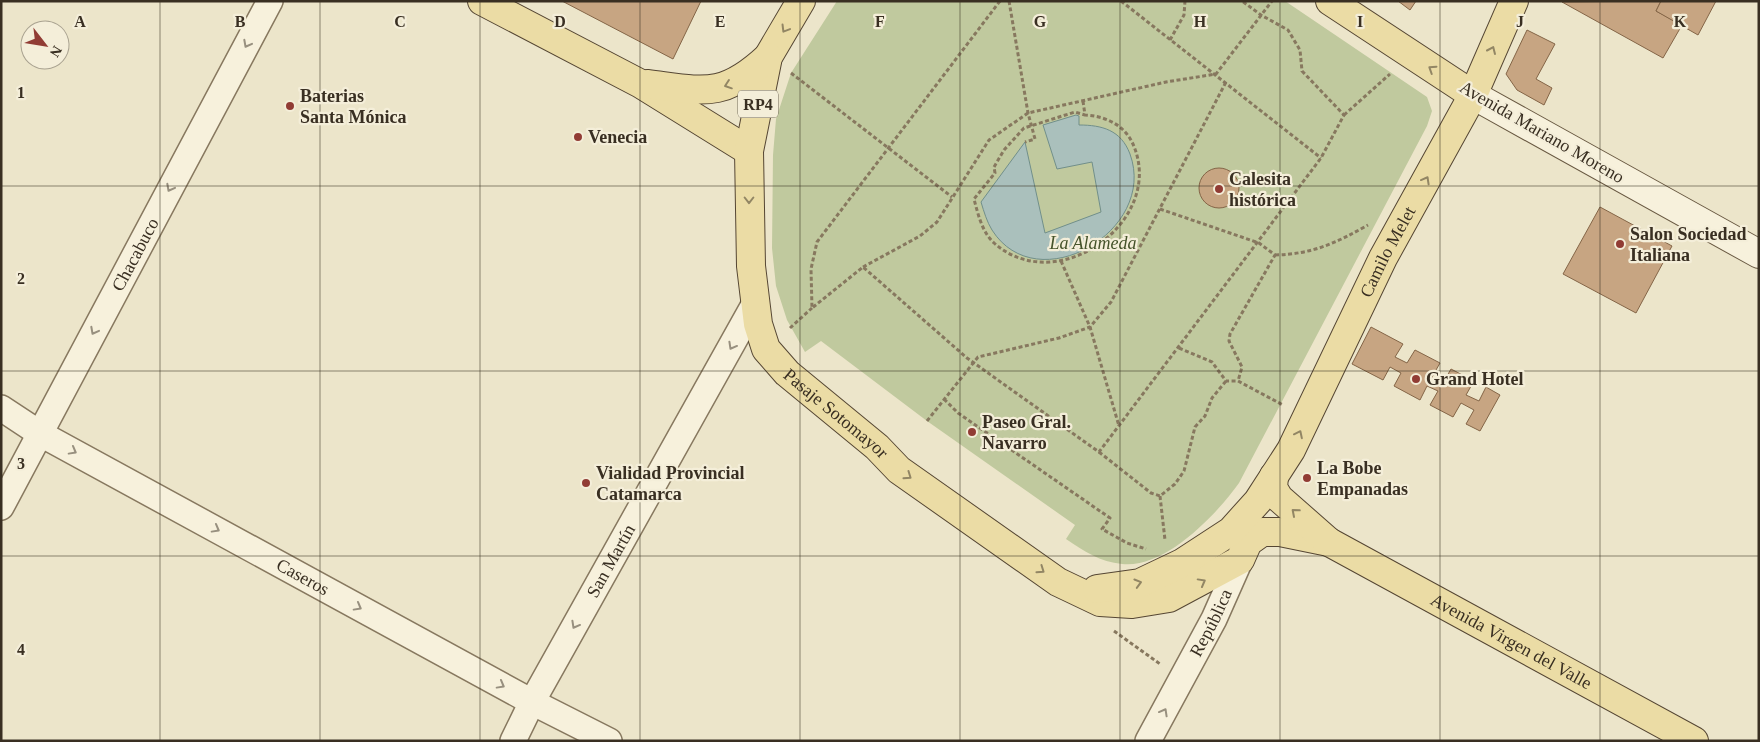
<svg xmlns="http://www.w3.org/2000/svg" width="1760" height="742" font-family="Georgia,serif">
  <style>
    .green { fill: #c0c99e }
    .water { fill: #aac0bc; stroke: #718f8a }
    .building { fill: #c7a582; stroke: #846547 }
    .lines { fill: none; stroke-linecap: round; stroke-linejoin: round }
    .minor-casing { stroke: #87785f; stroke-width: 28 }
    .secondary-casing { stroke: #695942; stroke-width: 30 }
    .primary-casing { stroke: #554633; stroke-width: 30 }
    .path { stroke: #87785f; stroke-width: 3; stroke-dasharray: 4 2.5; stroke-linecap: butt }
    .minor { stroke: #f7f1dc; stroke-width: 25 }
    .secondary { stroke: #f7f1dc; stroke-width: 28 }
    .primary { stroke: #ebdca5; stroke-width: 28 }
    .oneway { stroke: #928664 }
    .oneway2 { stroke: #98907f }
    .grid { fill: none; stroke: #392f22; stroke-width: 1; stroke-opacity: 0.55 }
    .poi-dot { fill: #913c34; stroke: #f4eed9; stroke-width: 2 }
    .labels { text-anchor: middle; stroke-width: 4.5; stroke-linejoin: round; paint-order: stroke }
    .shield { fill: #f4eed9; stroke: #716859; stroke-width: 1 }
    .shield-label { font-size: 16px; font-weight: bold; fill: #392f22 }
    .poi-label { font-size: 18px; font-weight: bold; fill: #392f22; stroke: #f4eed9; text-anchor: start }
    .street-label { font-size: 18px; fill: #392f22; stroke: #f4eed9 }
    .park-label { font-size: 18px; font-style: italic; fill: #45532a; stroke: #f4eed9 }
    .grid-label { font-size: 16px; text-anchor: middle; font-weight: bold; fill: #392f22; stroke: #f4eed9; stroke-width: 4.5; stroke-linejoin: round; paint-order: stroke }
  </style>
  <rect width="100%" height="100%" fill="#ece5ca"/>
  <path class="green" d="M837,1H1285L1427,97L1432,111L1427,126L1239,483C1216,515 1165,569 1122,564C1100,562 1084,551 1066,539L1075,525L927,421L821,341L805,352L787,320L776,286L772,248L773,155L776,119L791,73Z"/>
  <path class="water" d="M1076,115L1079,116V125C1102,125 1121,130 1130,154C1158,231 1037,301 992,230C987,222 984,212 981,202L1025,142L1045,233L1101,212L1092,162L1057,169L1043,125Z"/>
  <g class="building">
    <polygon points="562,1 701,1 673,59"/>
    <polygon points="1398,1 1416,1 1410,10"/>
    <polygon points="1661,1 1656,11 1682,25 1663,58 1562,2"/>
    <polygon points="1661,1 1716,1 1698,35 1656,11"/>
    <polygon points="1527,30 1555,44 1536,79 1552,88 1544,105 1517,90 1506,74"/>
    <circle cx="1219" cy="188" r="20"/>
    <polygon points="1600,207 1672,246 1636,313 1563,274"/>
    <polygon points="1371,327 1403,344 1395,357 1407,363 1415,350 1440,363 1432,377 1443,383 1451,369 1474,381 1466,395 1479,401 1486,387 1500,395 1480,431 1466,424 1474,410 1461,403 1453,417 1430,405 1438,391 1427,386 1420,400 1394,386 1401,373 1390,367 1383,380 1352,364"/>
  </g>
  <g class="lines">
    <defs>
      <g id="minor">
        <path id="s1" d="M1,408L39,433L532,702L609,741"/>
        <path id="s2" d="M1,507L270,1"/>
        <path id="s3" d="M513,741L532,702L755,303"/>
        <path id="s4" d="M1148,741L1214,619L1245,549"/>
      </g>
      <polyline id="secondary" points="1473,95 1759,254"/>
      <g id="primary">
        <polyline points="482,1 641,84 749,151"/>
        <path id="s5" d="M801,1L768,57L749,151L751,266L758,324L766,349L787,373L877,447L899,470L1058,582L1100,602L1132,604L1169,598L1240,560L1248,542L1262,532H1280L1329,542"/>
        <polyline points="1330,1 1473,95"/>
        <path d="M647,84C704,91 723,99 768,57"/>
        <path id="s6" d="M1274,476L1273,488L1279,498L1329,542L1694,741"/>
        <path id="s7" d="M1097,589L1140,583L1182,563L1231,531L1258,501L1291,450L1383,258L1473,95L1514,1"/>
      </g>
    </defs>
    <use href="#minor" class="minor-casing"/>
    <use href="#secondary" class="secondary-casing"/>
    <use href="#primary" class="primary-casing"/>
    <g class="path">
      <polyline points="1000,1 817,242 811,269 812,308 863,267 967,358 1099,452 1321,158 1344,115 1302,71 1300,50 1288,30 1261,15 1242,1"/>
      <polyline points="1009,1 1028,113 1035,139 1025,142"/>
      <polyline points="1121,1 1321,158"/>
      <polyline points="1170,40 1184,15 1185,1"/>
      <polyline points="791,73 952,197"/>
      <path d="M1083,101L1085,115C1104,116 1123,124 1132,142C1169,219 1058,300 994,243C982,232 978,214 974,199L995,173L994,167L1004,150L1024,128L1075,112L1085,115"/>
      <polyline points="1344,115 1390,74"/>
      <polyline points="1160,209 1259,243 1275,255 1230,334 1229,341 1242,367 1238,381"/>
      <path d="M1275,255C1313,254 1336,243 1368,225"/>
      <polyline points="1061,261 1090,327 1119,426"/>
      <polyline points="863,267 920,236 937,222 989,140 1028,113 1166,82 1216,74 1272,1"/>
      <polyline points="790,328 812,308"/>
      <polyline points="1179,348 1212,362 1226,381 1238,381 1283,405"/>
      <polyline points="944,399 958,413 1110,518 1102,529 1127,543 1146,549"/>
      <polyline points="927,421 978,357 1059,338 1090,327 1111,302 1226,82"/>
      <polyline points="1099,452 1151,493 1160,496 1175,484 1184,471 1195,427 1205,416 1212,398 1226,381"/>
      <polyline points="1160,496 1165,540"/>
      <polyline points="1114,631 1160,664"/>
    </g>
    <use href="#minor" class="minor"/>
    <use href="#secondary" class="secondary"/>
    <use href="#primary" class="primary"/>
  </g>
  <defs><path id="oneway-chevron" d="M-2-3.5L2.5 0L-2 3.5" fill="none" stroke-width="1.6" stroke-linecap="round" stroke-linejoin="round" transform="scale(1.25)"/></defs>
  <g class="oneway">
    <use href="#oneway-chevron" transform="translate(785 29) rotate(121)"/>
    <use href="#oneway-chevron" transform="translate(1492 50) rotate(-66)"/>
    <use href="#oneway-chevron" transform="translate(1432 69) rotate(-147)"/>
    <use href="#oneway-chevron" transform="translate(728 85) rotate(161)"/>
    <use href="#oneway-chevron" transform="translate(1426 180) rotate(-61)"/>
    <use href="#oneway-chevron" transform="translate(749 200) rotate(90)"/>
    <use href="#oneway-chevron" transform="translate(1299 434) rotate(-64)"/>
    <use href="#oneway-chevron" transform="translate(908 476) rotate(35)"/>
    <use href="#oneway-chevron" transform="translate(1295 512) rotate(-139)"/>
    <use href="#oneway-chevron" transform="translate(1041 570) rotate(35)"/>
    <use href="#oneway-chevron" transform="translate(1202 582) rotate(-29)"/>
    <use href="#oneway-chevron" transform="translate(1138 583) rotate(-16)"/>
  </g>
  <g class="oneway2">
    <use href="#oneway-chevron" transform="translate(247 44) rotate(118)"/>
    <use href="#oneway-chevron" transform="translate(170 188) rotate(118)"/>
    <use href="#oneway-chevron" transform="translate(94 331) rotate(118)"/>
    <use href="#oneway-chevron" transform="translate(732 346) rotate(119)"/>
    <use href="#oneway-chevron" transform="translate(73 451) rotate(29)"/>
    <use href="#oneway-chevron" transform="translate(216 529) rotate(29)"/>
    <use href="#oneway-chevron" transform="translate(358 607) rotate(29)"/>
    <use href="#oneway-chevron" transform="translate(575 625) rotate(119)"/>
    <use href="#oneway-chevron" transform="translate(501 685) rotate(29)"/>
    <use href="#oneway-chevron" transform="translate(1164 712) rotate(-61)"/>
  </g>
  <path class="grid" d="M160,1V741M320,1V741M480,1V741M640,1V741M800,1V741M960,1V741M1120,1V741M1280,1V741M1440,1V741M1600,1V741M1,186H1759M1,371H1759M1,556H1759"/>
  <g class="poi-dot">
    <circle cx="290" cy="106" r="5"/>
    <circle cx="578" cy="137" r="5"/>
    <circle cx="1219" cy="189" r="5"/>
    <circle cx="1620" cy="244" r="5"/>
    <circle cx="1416" cy="379" r="5"/>
    <circle cx="972" cy="432" r="5"/>
    <circle cx="1307" cy="478" r="5"/>
    <circle cx="586" cy="483" r="5"/>
  </g>
  <g class="labels">
    <rect class="shield" x="738" y="90.5" width="40" height="27" rx="4"/>
    <g class="shield-label">
      <text x="758" y="110">RP4</text>
    </g>
    <g class="poi-label">
      <text x="300" y="102">Baterias<tspan x="300" dy="21">Santa Mónica</tspan></text>
      <text x="588" y="143">Venecia</text>
      <text x="1229" y="185">Calesita<tspan x="1229" dy="21">histórica</tspan></text>
      <text x="1630" y="240">Salon Sociedad<tspan x="1630" dy="21">Italiana</tspan></text>
      <text x="1426" y="385">Grand Hotel</text>
      <text x="982" y="428">Paseo Gral.<tspan x="982" dy="21">Navarro</tspan></text>
      <text x="1317" y="474">La Bobe<tspan x="1317" dy="21">Empanadas</tspan></text>
      <text x="596" y="479">Vialidad Provincial<tspan x="596" dy="21">Catamarca</tspan></text>
    </g>
    <g class="street-label">
      <text transform="translate(1542 132) rotate(30)" y="6">Avenida Mariano Moreno</text>
      <text dy="6" stroke="none"><textPath href="#s7" startOffset="470">Camilo Melet</textPath></text>
      <text dy="6" stroke="none"><textPath href="#s2" startOffset="286">Chacabuco</textPath></text>
      <text dy="6" stroke="none"><textPath href="#s5" startOffset="456">Pasaje Sotomayor</textPath></text>
      <text dy="6" stroke="none"><textPath href="#s3" startOffset="205">San Martín</textPath></text>
      <text dy="6" stroke="none"><textPath href="#s1" startOffset="346">Caseros</textPath></text>
      <text dy="6" stroke="none"><textPath href="#s4" startOffset="134">República</textPath></text>
      <text dy="6" stroke="none"><textPath href="#s6" startOffset="298">Avenida Virgen del Valle</textPath></text>
    </g>
    <g class="park-label">
      <text x="1093" y="249">La Alameda</text>
    </g>
  </g>
  <g class="grid-label">
    <text x="80" y="27">A</text>
    <text x="240" y="27">B</text>
    <text x="400" y="27">C</text>
    <text x="560" y="27">D</text>
    <text x="720" y="27">E</text>
    <text x="880" y="27">F</text>
    <text x="1040" y="27">G</text>
    <text x="1200" y="27">H</text>
    <text x="1360" y="27">I</text>
    <text x="1520" y="27">J</text>
    <text x="1680" y="27">K</text>
    <text x="21" y="98">1</text>
    <text x="21" y="284">2</text>
    <text x="21" y="469">3</text>
    <text x="21" y="655">4</text>
  </g>
  <rect width="1760" height="742" fill="none" stroke="#392f22" stroke-width="5"/>
  <g transform="translate(45 45) rotate(121)"><circle r="24" fill="#f4eed9" stroke="#a9a290"/>
  <path d="M0-4L9 19L0 12L-9 19Z" fill="#913c34"/>
  <text y="-8" font-size="14" font-weight="bold" text-anchor="middle" fill="#392f22">N</text>
  </g>
</svg>
